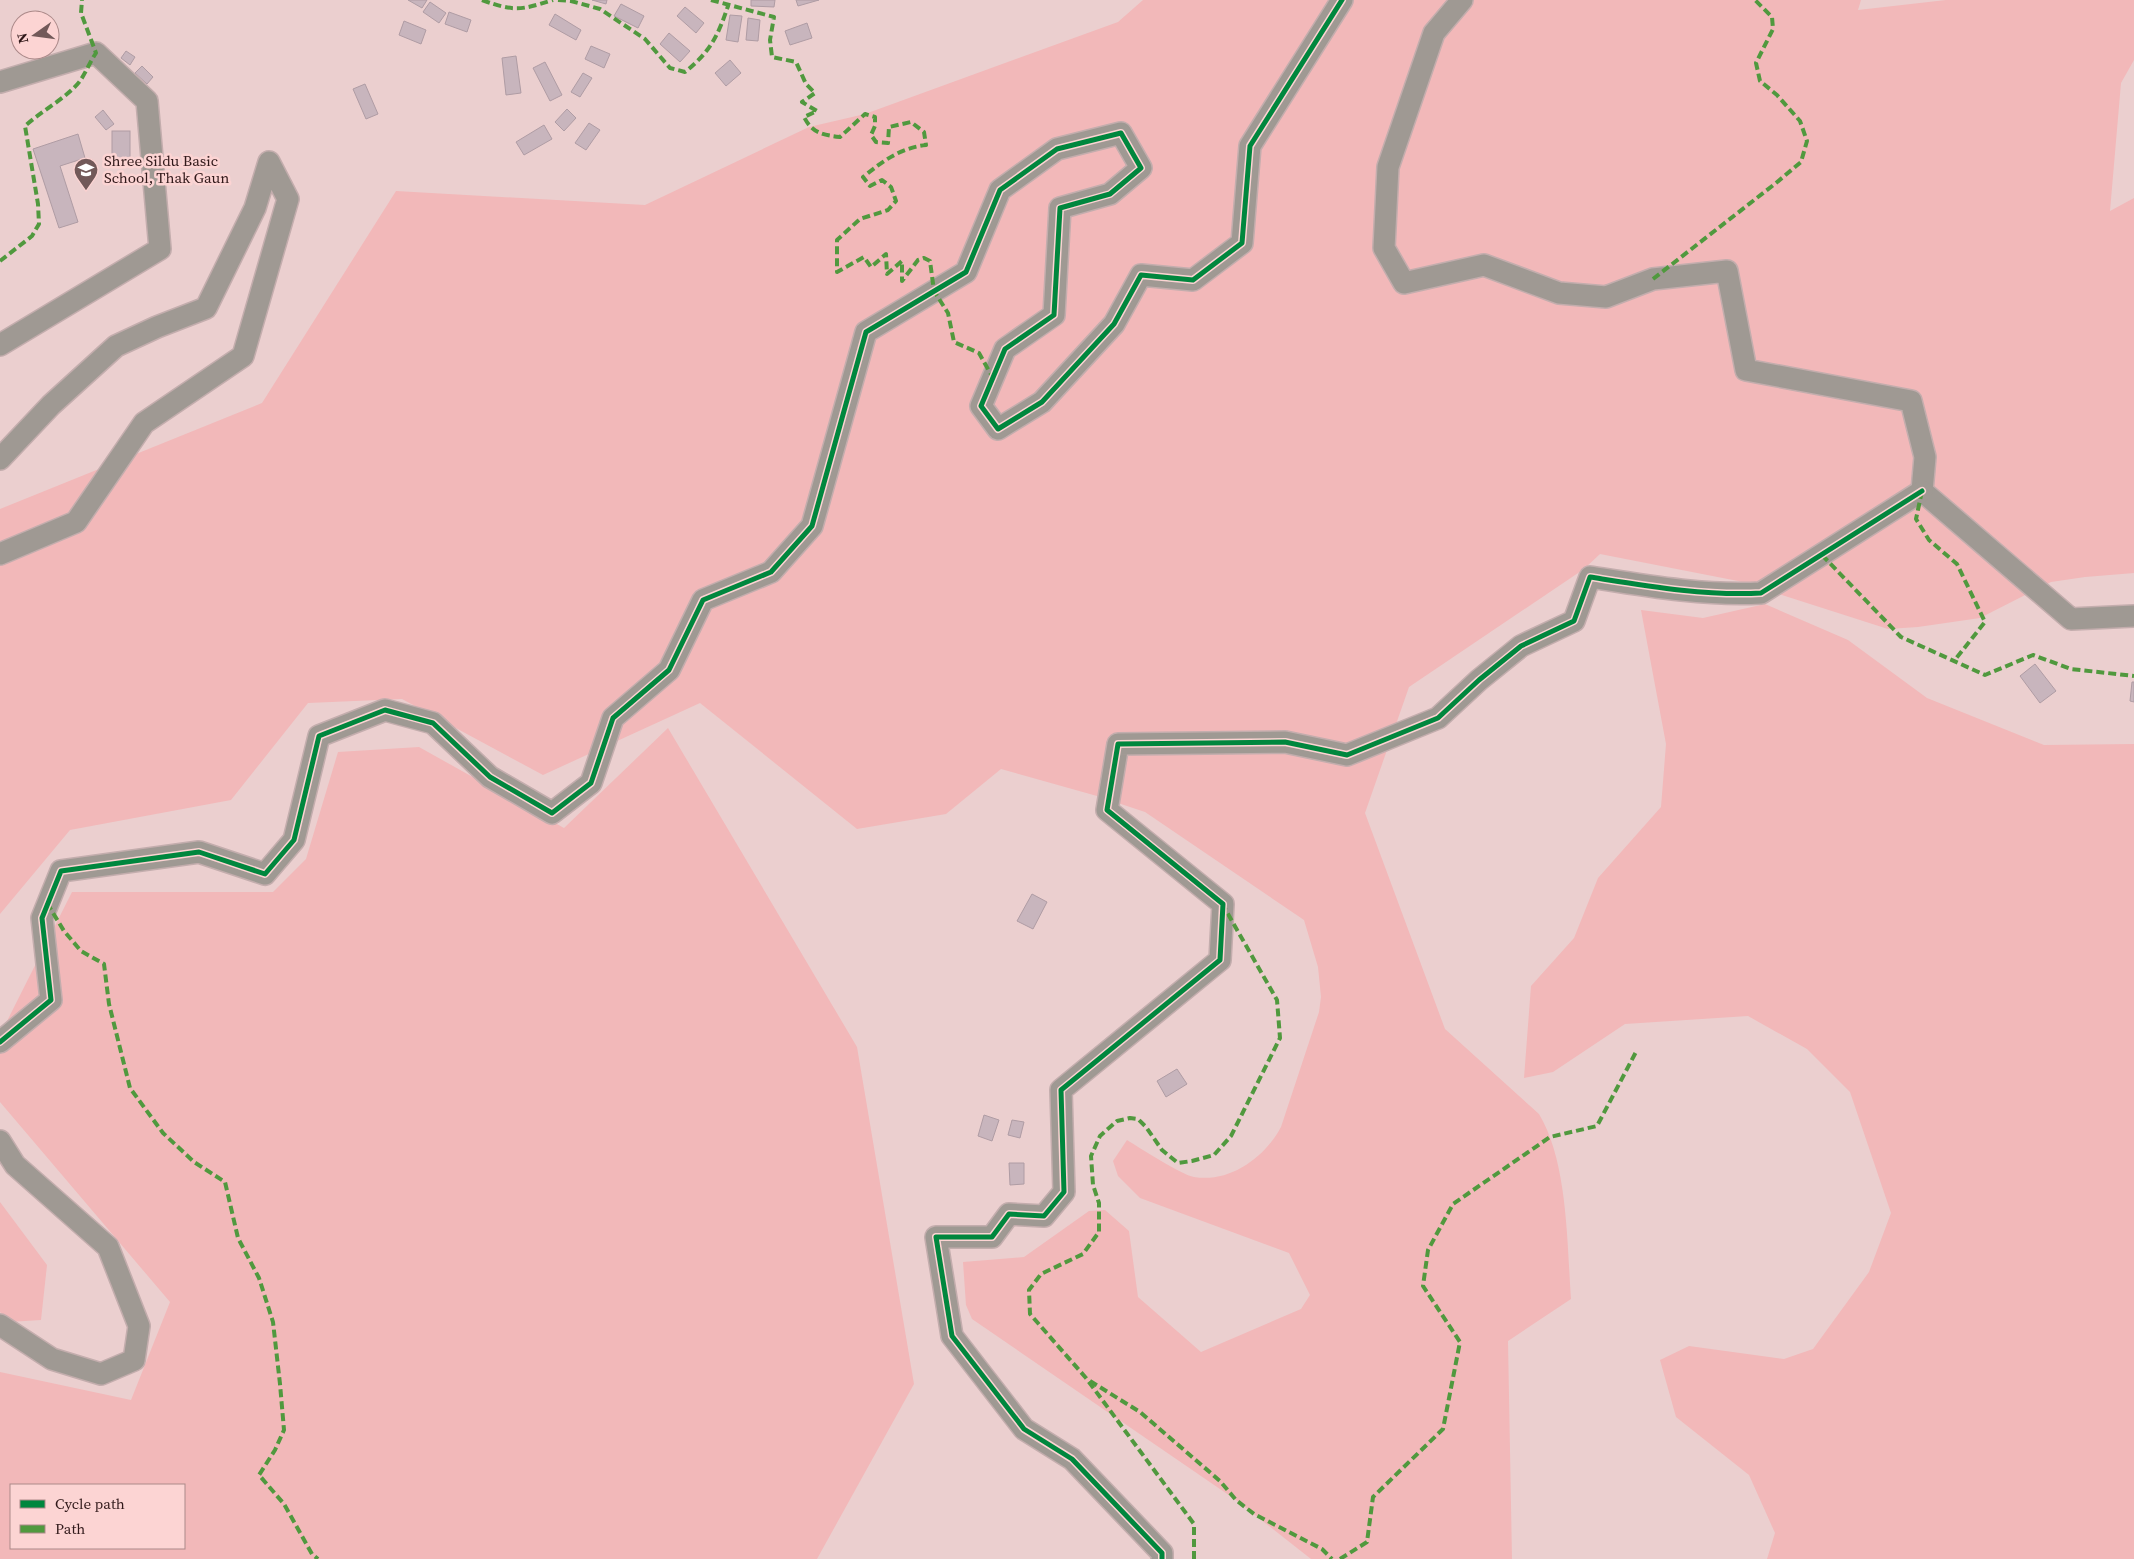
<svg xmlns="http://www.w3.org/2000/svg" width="2134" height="1559" font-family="'Source Serif 4',serif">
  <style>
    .green { fill: #f2b8b9; fill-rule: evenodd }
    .building { fill: #c8b5bd; stroke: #af9ca4 }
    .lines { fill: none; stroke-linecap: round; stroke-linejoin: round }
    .street-casing { stroke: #c3adad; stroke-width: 24 }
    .street { stroke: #9f9993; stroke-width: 21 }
    .quiet { stroke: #50993e; stroke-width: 4; stroke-dasharray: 8 4; stroke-linecap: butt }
    .cycleway-casing { stroke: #fcd4d3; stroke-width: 8 }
    .cycleway { stroke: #00873e; stroke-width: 5 }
    .labels { text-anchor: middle; stroke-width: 5; stroke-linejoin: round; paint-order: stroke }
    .poi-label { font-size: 15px; fill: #31191a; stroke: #fcd4d3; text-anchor: start }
  </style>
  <rect width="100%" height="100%" fill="#ebcfcf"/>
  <g class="green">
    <path d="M1143,0H1861L1858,10L1946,0H2134V60L2121,83L2110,211L2134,198V573L2085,577L2051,582L1980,618L1918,627L1888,629L1738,581L1600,554L1584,569L1409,687L1365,813L1445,1029L1539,1114C1568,1162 1567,1244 1571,1299L1508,1341L1512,1559H1311L1236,1500L972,1319L966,1305L963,1262L1024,1257L1089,1211L1105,1210L1129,1231L1138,1297L1201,1352L1301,1309L1310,1295L1289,1253L1140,1198L1118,1176L1113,1161L1127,1140C1140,1148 1182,1175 1194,1177C1230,1183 1265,1157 1281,1127L1319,1012L1321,997L1318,967L1304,920L1145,812L1097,796L1001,769L946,814L857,829L700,703L543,775L402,699L308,703L231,800L70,830L0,914V509L262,403L396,191L645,205L809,127L865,114L1118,22Z"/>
    <polygon points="1765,604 1848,640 1927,698 2044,745 2134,744 2134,1559 1767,1559 1775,1533 1749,1475 1676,1417 1660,1360 1689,1346 1784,1359 1813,1349 1869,1272 1891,1213 1850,1092 1807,1049 1748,1016 1625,1024 1553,1072 1524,1078 1531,986 1574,938 1598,878 1661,807 1666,744 1641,610 1703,618"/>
    <path d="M668,728L857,1047L914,1384L817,1559H0V1372L131,1400L170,1302L0,1102V1035L72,892H273L306,859L338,752L419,747L564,828ZM11,1485H184V1548H11Z"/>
    <polygon points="0,1202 47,1265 41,1320 9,1322 0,1312"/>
  </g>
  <g class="building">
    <polygon points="408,0 427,0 422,8"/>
    <polygon points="592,0 607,0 606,4"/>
    <polygon points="751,0 775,0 774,7 751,6"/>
    <polygon points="796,0 819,0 798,6"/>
    <polygon points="430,2 446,13 439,23 423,12"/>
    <polygon points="621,4 644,16 638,28 614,16"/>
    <polygon points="685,7 704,23 696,33 677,16"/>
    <polygon points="449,12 471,20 467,32 445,24"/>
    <polygon points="555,14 581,30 576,40 549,25"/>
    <polygon points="730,15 742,16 738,42 726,40"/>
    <polygon points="748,18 760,20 758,41 746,40"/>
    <polygon points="404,21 426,30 421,44 399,35"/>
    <polygon points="807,23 812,38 790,45 785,31"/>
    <polygon points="669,33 690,51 680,62 660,44"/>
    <polygon points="591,46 610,54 604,68 585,59"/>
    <polygon points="126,51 135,57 130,65 121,58"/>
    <polygon points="516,56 521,93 506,95 502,58"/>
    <polygon points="730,60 741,73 726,86 715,73"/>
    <polygon points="545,62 562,95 550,101 533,68"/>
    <polygon points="142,66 153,77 147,84 135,73"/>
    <polygon points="583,73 592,78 580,97 571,92"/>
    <polygon points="365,84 378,114 366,119 353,89"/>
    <polygon points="567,109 576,118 564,131 555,122"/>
    <polygon points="103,110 114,124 106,130 95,117"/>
    <polygon points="589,123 600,130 586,150 575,143"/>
    <polygon points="544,125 552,139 524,155 516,142"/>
    <rect x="112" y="131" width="18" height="34"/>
    <polygon points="78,134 85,158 60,166 78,222 59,228 33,149"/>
    <polygon points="2035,664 2056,691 2040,703 2020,676"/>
    <polygon points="2132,682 2134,682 2134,702 2130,701"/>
    <polygon points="1032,894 1047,902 1033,929 1017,921"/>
    <polygon points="1177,1069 1187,1084 1166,1097 1157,1081"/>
    <polygon points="984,1115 999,1120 992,1141 978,1136"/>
    <polygon points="1012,1120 1024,1122 1020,1138 1008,1135"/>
    <polygon points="1009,1163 1024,1163 1024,1184 1010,1185"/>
  </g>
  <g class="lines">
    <defs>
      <g id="street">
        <polyline points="1462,0 1434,33 1388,167 1384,248 1404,283 1484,265 1559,293 1606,297 1653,279 1727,271 1746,370 1911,401 1925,457 1922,491 2071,619 2134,616"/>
        <polyline points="0,82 96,53 147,101 160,249 0,345"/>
        <polyline points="0,459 51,405 116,346 157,327 206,308 255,208 269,162 288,199 243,356 144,423 76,522 0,554"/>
        <polyline points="0,1042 51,1000 42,918 61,871 199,852 265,874 294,840 319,736 385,710 433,723 490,777 552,813 591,783 613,718 669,670 703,600 771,572 812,526 866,332 966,272 1000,190 1057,149 1121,133 1141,168 1110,194 1060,208 1054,315 1005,349 981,406 998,429 1042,402 1114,324 1141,275 1193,280 1242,243 1250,146 1342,0"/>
        <polyline points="0,1141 15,1165 108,1247 139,1326 134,1360 101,1374 52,1359 0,1325"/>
        <path d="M1162,1559V1553L1072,1459L1024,1429L952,1336L936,1237H992L1009,1214L1044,1216L1064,1192L1061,1090L1220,960L1223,904L1107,810L1118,744L1285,742L1347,755L1438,718L1479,680L1521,646L1574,621L1590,577C1647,586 1704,596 1761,593L1922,491"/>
      </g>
    </defs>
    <use href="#street" class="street-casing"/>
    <use href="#street" class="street"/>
    <g class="quiet">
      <path d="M482,0C515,12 521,10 553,0"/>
      <path d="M558,0L571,1L600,9L645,39L670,68L685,72C710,52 718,36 728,6"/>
      <path d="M711,0L774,17L770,40L772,57L796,62L806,84L815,93L802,102L817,111L804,117C812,133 823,135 840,137L865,114L875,117V126L871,135L876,142L888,143L889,127L911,122L924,132L926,145C900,148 883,161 863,177L870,186L882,180L891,187L896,201L888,210L860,219L837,240V272L864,257L871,267L886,254L887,274L902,261V281L918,260L924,258L930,261L934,291L948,313L954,342L979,353L993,378"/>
      <path d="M0,261L32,236L39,224L38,204L25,126C40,112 68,97 80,81C86,72 90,62 96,53L81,13L82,0"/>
      <polyline points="1653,279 1776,183 1801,162 1807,141 1800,121 1777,95 1760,81 1756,63 1773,29 1772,17 1755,0"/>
      <polyline points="1922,491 1916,519 1929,540 1957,564 1985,622 1954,661"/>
      <polyline points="1822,555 1901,637 1985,675 2033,655 2071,669 2134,676"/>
      <polyline points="47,903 64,931 81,951 104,964 109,1004 130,1088 163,1133 194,1162 225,1182 238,1238 259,1278 273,1322 280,1384 284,1430 275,1450 259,1475 284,1504 312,1554 318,1559"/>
      <polyline points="1090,1381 1140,1412 1220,1481 1236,1500 1254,1514 1322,1549 1332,1559"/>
      <polyline points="1194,1559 1194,1524 1086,1378 1030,1314 1029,1290 1041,1274 1083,1254 1099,1232 1099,1203 1093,1185 1091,1156 1100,1136 1117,1121 1130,1118 1138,1119 1146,1127 1162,1150 1178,1163 1192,1161 1214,1155 1231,1136 1280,1038 1277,1000 1224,907"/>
      <polyline points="1340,1559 1367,1542 1373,1497 1443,1429 1460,1342 1423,1286 1428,1250 1453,1204 1550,1137 1597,1126 1637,1050"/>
    </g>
    <defs>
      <g id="cycleway">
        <polyline points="0,1042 51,1000 42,918 61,871 199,852 265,874 294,840 319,736 385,710 433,723 490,777 552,813 591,783 613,718 669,670 703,600 771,572 812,526 866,332 966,272 1000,190 1057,149 1121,133 1141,168 1110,194 1060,208 1054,315 1005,349 981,406 998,429 1042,402 1114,324 1141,275 1193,280 1242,243 1250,146 1342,0"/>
        <path d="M1162,1559V1553L1072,1459L1024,1429L952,1336L936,1237H992L1009,1214L1044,1216L1064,1192L1061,1090L1220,960L1223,904L1107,810L1118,744L1285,742L1347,755L1438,718L1479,680L1521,646L1574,621L1590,577C1647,586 1704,596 1761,593L1922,491"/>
      </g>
    </defs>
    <use href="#cycleway" class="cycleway-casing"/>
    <use href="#cycleway" class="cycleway"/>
  </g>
  <defs>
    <symbol id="school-pin" viewBox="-11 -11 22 30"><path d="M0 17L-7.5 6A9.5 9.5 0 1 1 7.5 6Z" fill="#725959" stroke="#fcd4d3"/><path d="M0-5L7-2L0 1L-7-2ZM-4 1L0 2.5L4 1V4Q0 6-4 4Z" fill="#fff"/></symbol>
  </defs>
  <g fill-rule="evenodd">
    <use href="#school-pin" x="72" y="156" width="28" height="38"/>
  </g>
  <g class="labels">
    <g class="poi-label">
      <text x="104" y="166">Shree Sildu Basic<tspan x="104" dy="17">School, Thak Gaun</tspan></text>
    </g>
  </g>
  <rect x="10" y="1484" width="175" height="65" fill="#fcd4d3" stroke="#ab8989"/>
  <rect x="20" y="1500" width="25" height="8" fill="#00873e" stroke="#ab8989"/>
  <text x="55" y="1509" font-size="15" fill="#31191a">Cycle path</text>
  <rect x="20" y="1525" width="25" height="8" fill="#50993e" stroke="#ab8989"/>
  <text x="55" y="1534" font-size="15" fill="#31191a">Path</text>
  <g transform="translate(35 35) rotate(256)"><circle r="24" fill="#fcd4d3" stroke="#ab8989"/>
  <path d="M0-4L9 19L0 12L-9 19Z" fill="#725959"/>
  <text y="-8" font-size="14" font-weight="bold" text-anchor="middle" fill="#31191a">N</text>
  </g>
</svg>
